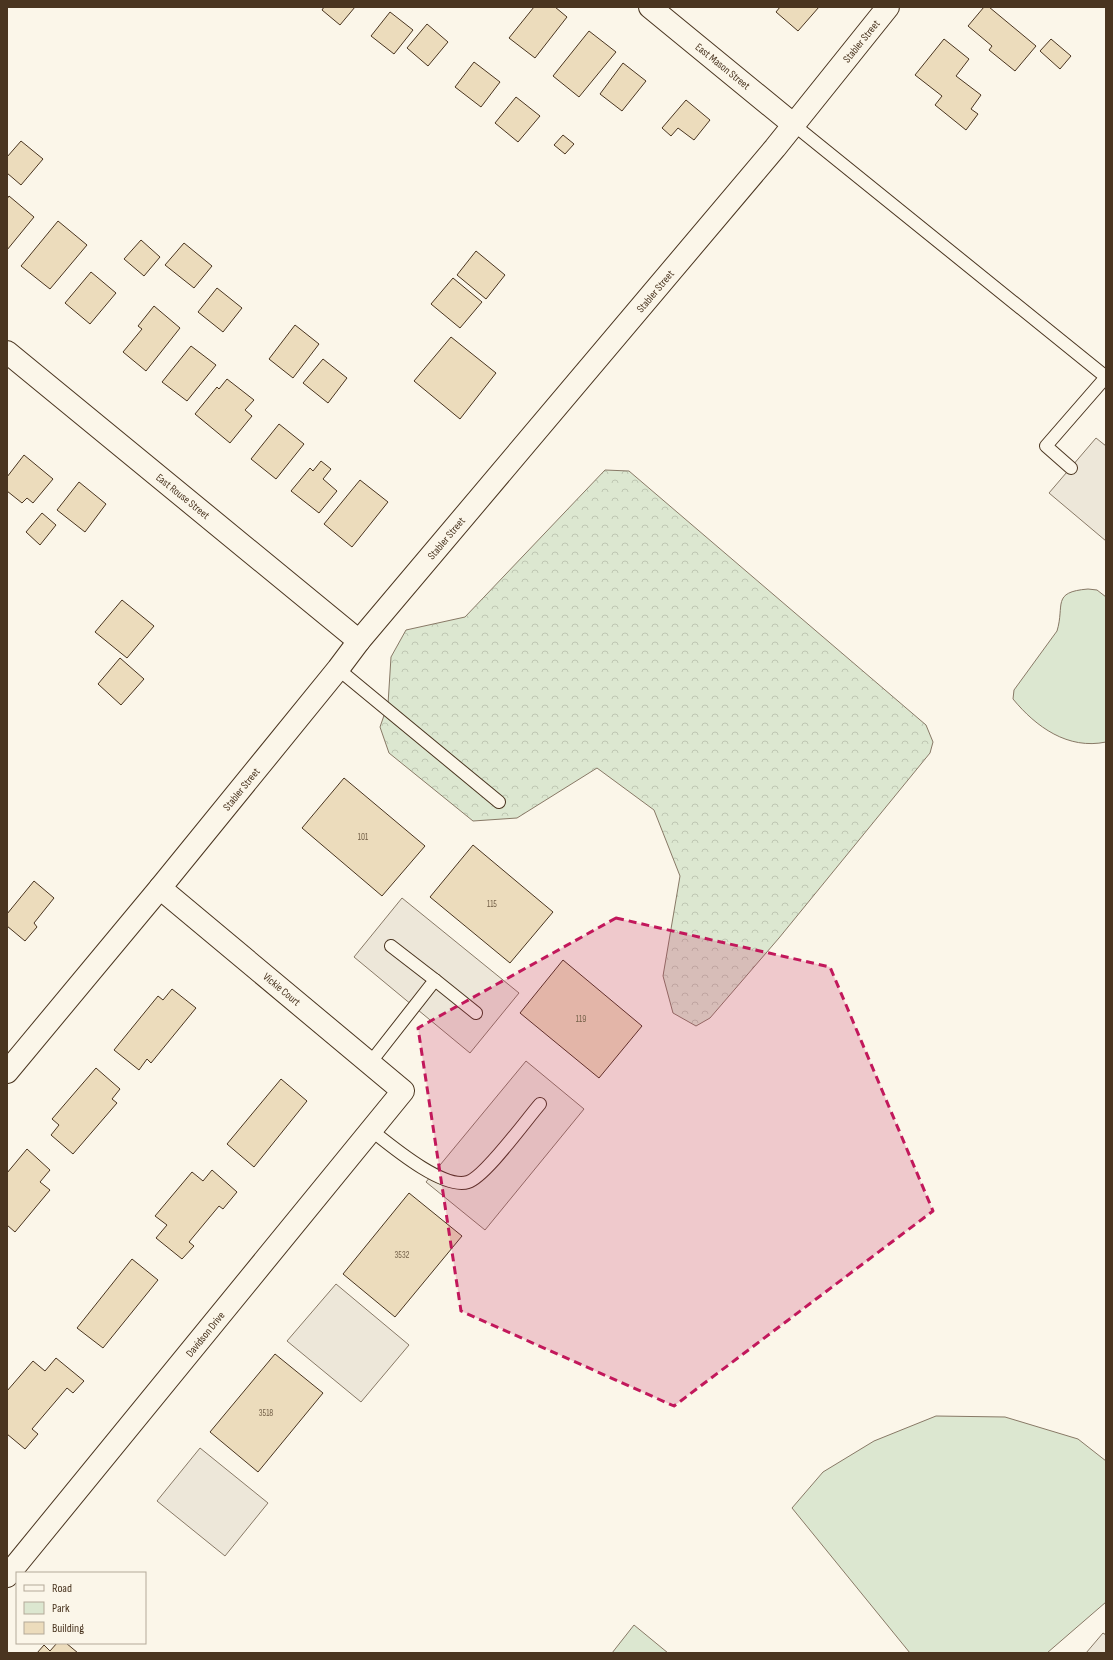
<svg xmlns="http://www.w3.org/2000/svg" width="1113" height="1660" font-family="'Sofia Sans Condensed',sans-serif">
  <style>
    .forest { fill: url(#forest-crowns); stroke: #887966 }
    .park { fill: #dce7d0; stroke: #887966 }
    .parking { fill: #ede7d9; stroke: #887966 }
    .building { fill: #ecdcbc; stroke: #4a3520 }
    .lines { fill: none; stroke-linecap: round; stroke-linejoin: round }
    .service-casing { stroke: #4a3520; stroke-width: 14 }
    .minor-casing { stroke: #4a3520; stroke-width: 24 }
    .service { stroke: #fbf6e9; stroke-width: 12 }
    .minor { stroke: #fbf6e9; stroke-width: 22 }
    .marked { fill: #c2185b; fill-opacity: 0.2; stroke: #c2185b; stroke-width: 3; stroke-dasharray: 8 5; stroke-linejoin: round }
    .labels { text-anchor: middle; stroke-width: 3; stroke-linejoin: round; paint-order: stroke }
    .number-label { font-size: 9px; fill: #725f47 }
    .street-label { font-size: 11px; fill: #4a3520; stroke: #fbf6e9 }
  </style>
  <defs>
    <pattern id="forest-crowns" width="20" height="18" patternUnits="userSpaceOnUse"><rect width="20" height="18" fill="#dce7d0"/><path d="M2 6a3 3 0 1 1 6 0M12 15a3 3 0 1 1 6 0" fill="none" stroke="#bec7b2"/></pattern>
  </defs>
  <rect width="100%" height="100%" fill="#fbf6e9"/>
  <polygon class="forest" points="605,470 629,471 926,725 933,742 930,753 779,938 710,1018 696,1026 673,1013 663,976 680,876 654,810 597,768 517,818 473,821 389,753 380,727 388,704 391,657 406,630 465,617"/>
  <g class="park">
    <path d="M1088,589L1097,590L1106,597V742C1068,750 1036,727 1013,699L1014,690L1057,631C1065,605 1051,592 1088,589Z"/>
    <polygon points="936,1416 1005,1417 1078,1439 1106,1461 1106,1602 1047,1653 910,1653 792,1508 823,1472 874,1441"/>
    <polygon points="634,1625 668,1653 612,1653"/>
  </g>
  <g class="parking">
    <polygon points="1096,438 1106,446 1106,541 1049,493"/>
    <polygon points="402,898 519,993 470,1053 354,957"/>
    <polygon points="526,1061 584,1109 485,1230 426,1182"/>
    <polygon points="336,1284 409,1345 361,1402 287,1341"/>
    <polygon points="200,1448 268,1503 225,1556 157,1501"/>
    <polygon points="1103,1633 1106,1635 1106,1653 1086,1653"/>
  </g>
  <g class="building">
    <polygon points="324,7 355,7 340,25 322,10"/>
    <polygon points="534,7 555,7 567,17 535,58 509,38"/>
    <polygon points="780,7 819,7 798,31 776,12"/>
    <polygon points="984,7 989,7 1036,46 1015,71 989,50 992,46 968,26"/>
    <polygon points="390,12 413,30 394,54 371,36"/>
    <polygon points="427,24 448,42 428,66 407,48"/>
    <polygon points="589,31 616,52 579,97 553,76"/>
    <polygon points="944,39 969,59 956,76 981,95 971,109 978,114 966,130 935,105 942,96 915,75"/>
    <polygon points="1051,39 1071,56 1060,69 1040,51"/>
    <polygon points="474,62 500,82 481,107 455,87"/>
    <polygon points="623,63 646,81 622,111 600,94"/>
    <polygon points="516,97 540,116 518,142 495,123"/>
    <polygon points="686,100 710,120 694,140 678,128 671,136 662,128"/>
    <polygon points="563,135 574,144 565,154 554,145"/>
    <polygon points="21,141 43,159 21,185 7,173 7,157"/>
    <polygon points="9,196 34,217 7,250 7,199"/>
    <polygon points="58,221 87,245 50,289 21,266"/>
    <polygon points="141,240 160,257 144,276 124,259"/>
    <polygon points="184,243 212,266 194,288 165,265"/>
    <polygon points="476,251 505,275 486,299 457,275"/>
    <polygon points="91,272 116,293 90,324 65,303"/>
    <polygon points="453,278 482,302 460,328 431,304"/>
    <polygon points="217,288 242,308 223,332 198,312"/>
    <polygon points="154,306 180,328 146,371 123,352 142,329 138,326"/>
    <polygon points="295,325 319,344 293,378 269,359"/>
    <polygon points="451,337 496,373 460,419 414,381"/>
    <polygon points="191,346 216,365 187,401 162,382"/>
    <polygon points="323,359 347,378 328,403 303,383"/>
    <polygon points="227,379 254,400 245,410 252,416 230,443 195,414 217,387 219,389"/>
    <polygon points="279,424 304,444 276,479 251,459"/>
    <polygon points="24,455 53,479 33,503 27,498 22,503 7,491 7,477"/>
    <polygon points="321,461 331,469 323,479 337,491 319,513 291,491 310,468 313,471"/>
    <polygon points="360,480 388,502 352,547 324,524"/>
    <polygon points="79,482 106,504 85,532 57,510"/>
    <polygon points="42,513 56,525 40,545 26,532"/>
    <polygon points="122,600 154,626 127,658 95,632"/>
    <polygon points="120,658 144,679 121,705 98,684"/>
    <polygon points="344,778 425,846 382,896 302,828"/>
    <polygon points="473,845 553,912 510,963 430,897"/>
    <polygon points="34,881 54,898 34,923 37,927 25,941 7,926 7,914"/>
    <polygon points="563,960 642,1026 599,1078 520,1013"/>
    <polygon points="172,989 196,1008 151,1063 147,1059 139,1070 114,1050 158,996 163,1000"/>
    <polygon points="96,1068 120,1089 112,1099 117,1103 73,1154 51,1135 59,1125 52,1119"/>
    <polygon points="281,1079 307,1101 254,1167 227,1144"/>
    <polygon points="27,1149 50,1170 40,1182 50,1190 15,1232 7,1225 7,1173"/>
    <polygon points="212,1170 237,1192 223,1209 219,1206 189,1242 194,1246 182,1259 156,1238 167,1225 155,1216 192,1172 203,1181"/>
    <polygon points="409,1193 462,1236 395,1317 343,1274"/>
    <polygon points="132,1259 158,1280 103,1348 77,1328"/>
    <polygon points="275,1354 323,1393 258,1472 210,1432"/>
    <polygon points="56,1358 84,1381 73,1393 67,1388 32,1429 38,1434 25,1449 7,1434 7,1391 33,1361 45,1371"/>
    <polygon points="57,1643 66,1643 78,1653 37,1653 44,1645 50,1651"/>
  </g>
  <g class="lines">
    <defs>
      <g id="service">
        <polyline points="794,125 1106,377"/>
        <polyline points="1071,468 1046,446 1106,377"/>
        <polyline points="338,669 499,802"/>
        <polyline points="435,980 476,1013"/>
        <polyline points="370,1063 435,980 391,946"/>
        <path d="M371,1130C390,1145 443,1190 468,1182C485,1177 526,1120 540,1104"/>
      </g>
      <g id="minor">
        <polyline points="650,7 794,125"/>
        <polyline points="7,352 359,641"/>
        <polyline points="7,1072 160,888 338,669 359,641 775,148 888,7"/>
        <polyline points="7,1576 403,1091 160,888"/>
      </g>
    </defs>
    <use href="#service" class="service-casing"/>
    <use href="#minor" class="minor-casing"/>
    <use href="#service" class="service"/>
    <use href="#minor" class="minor"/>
  </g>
  <path class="marked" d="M616,918L830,967L933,1211L674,1406L461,1311L418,1028Z"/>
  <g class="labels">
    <g class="number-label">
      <text x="363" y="840">101</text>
      <text x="492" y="907">115</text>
      <text x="581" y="1022">119</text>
      <text x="402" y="1258">3532</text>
      <text x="266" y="1416">3518</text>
    </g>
    <g class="street-label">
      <text transform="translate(861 41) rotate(-51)" y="4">Stabler Street</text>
      <text transform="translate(723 66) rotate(39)" y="4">East Mason Street</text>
      <text transform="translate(655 291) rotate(-50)" y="4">Stabler Street</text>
      <text transform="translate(183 496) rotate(39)" y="4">East Rouse Street</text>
      <text transform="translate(446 538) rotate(-50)" y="4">Stabler Street</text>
      <text transform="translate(241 789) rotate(-51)" y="4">Stabler Street</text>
      <text transform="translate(282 989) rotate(40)" y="4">Vickie Court</text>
      <text transform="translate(205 1334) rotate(-51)" y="4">Davidson Drive</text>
    </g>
  </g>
  <rect width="1113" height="1660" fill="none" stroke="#4a3520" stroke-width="16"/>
  <rect x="16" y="1572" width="130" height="72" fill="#fbf6e9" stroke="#b4a999"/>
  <rect x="24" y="1585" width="20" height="6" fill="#fbf6e9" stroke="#b4a999"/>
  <text x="52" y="1592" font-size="12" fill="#4a3520">Road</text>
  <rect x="24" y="1602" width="20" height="12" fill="#dce7d0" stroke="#b4a999"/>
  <text x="52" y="1612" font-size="12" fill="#4a3520">Park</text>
  <rect x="24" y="1622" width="20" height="12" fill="#ecdcbc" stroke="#b4a999"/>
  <text x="52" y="1632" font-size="12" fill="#4a3520">Building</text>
</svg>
